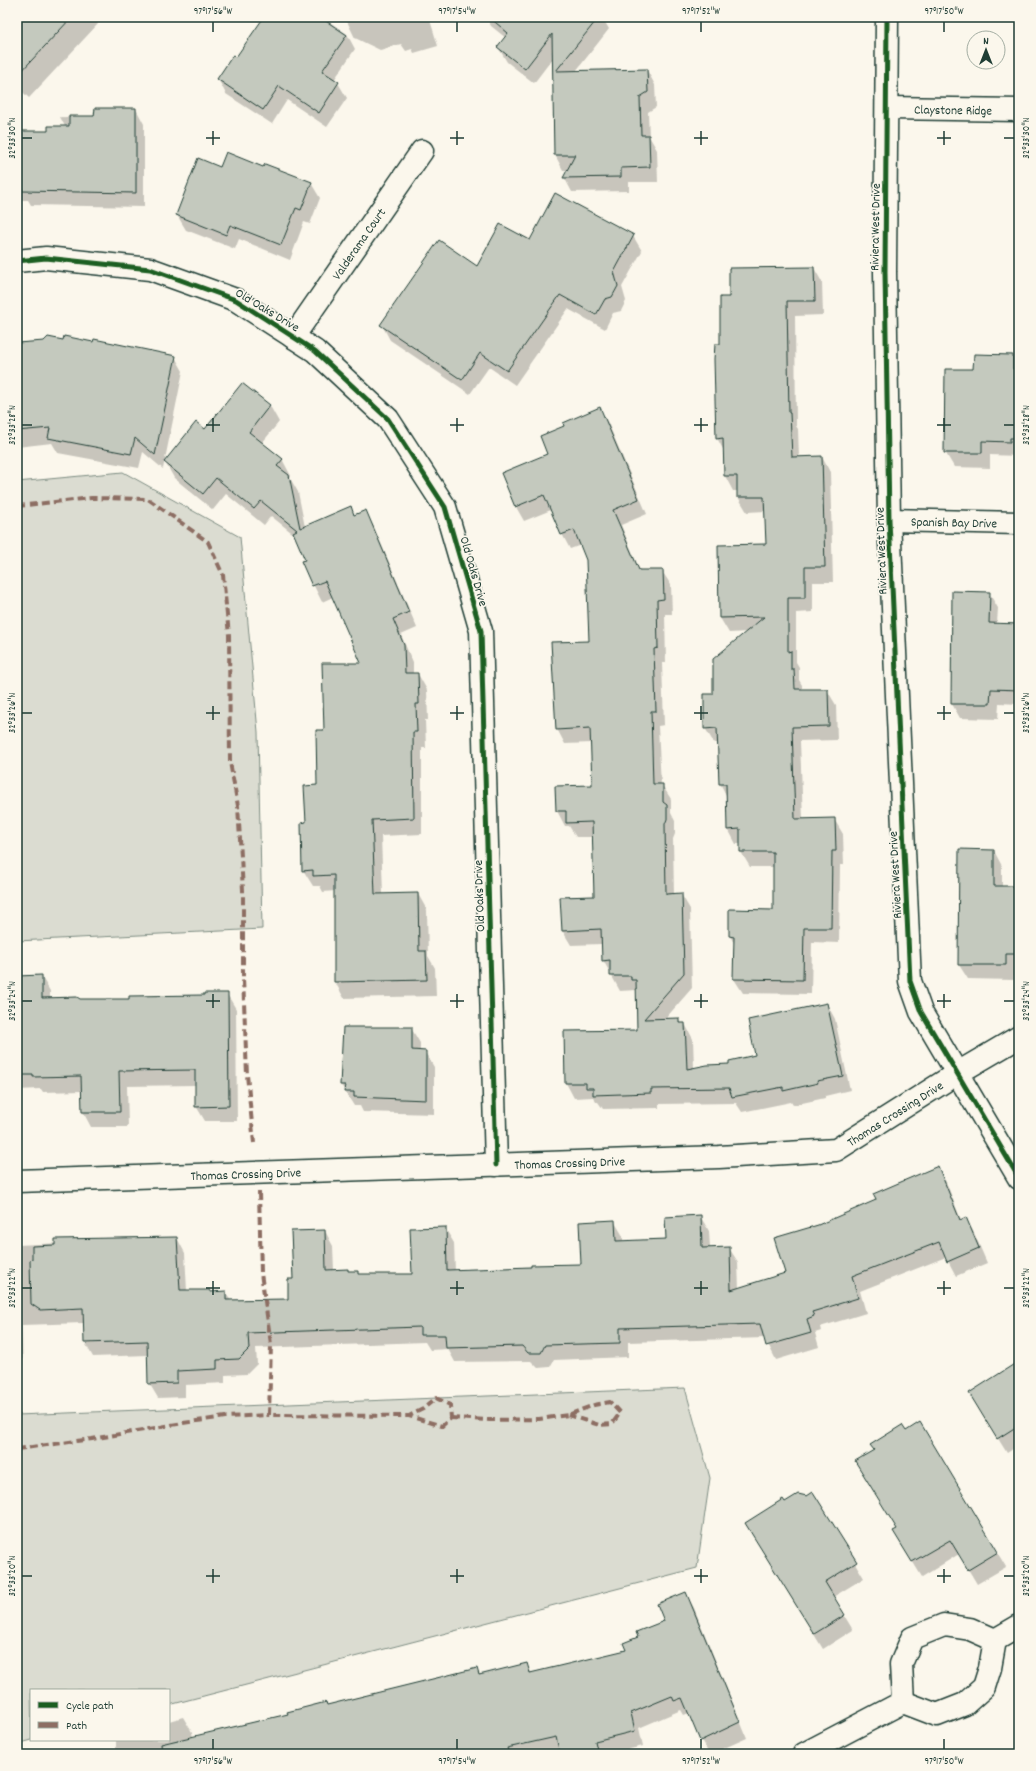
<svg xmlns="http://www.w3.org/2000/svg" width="1036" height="1771" font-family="Dekko,sans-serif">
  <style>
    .green { fill: #dbdcd1; stroke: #7d8c82 }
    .shadow { fill: #0003 }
    .building { fill: #c4c9be; stroke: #1f3d34 }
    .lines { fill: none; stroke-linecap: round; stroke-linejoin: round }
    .street-casing { stroke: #1f3d34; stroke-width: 25 }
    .street { stroke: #fbf7ec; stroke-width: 22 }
    .quiet { stroke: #8d6e63; stroke-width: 4; stroke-dasharray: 8 4; stroke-linecap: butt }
    .cycleway-casing { stroke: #fbf7ec; stroke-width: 8 }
    .cycleway { stroke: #1b5e20; stroke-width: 5 }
    .ticks { fill: none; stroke: #1f3d34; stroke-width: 1.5 }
    .labels { text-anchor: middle; stroke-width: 3.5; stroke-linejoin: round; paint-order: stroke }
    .street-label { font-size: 13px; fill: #1f3d34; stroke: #fbf7ec }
    .neatline { fill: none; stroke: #1f3d34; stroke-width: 1.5 }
    .ticks-label { font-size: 10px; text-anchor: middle; fill: #1f3d34 }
  </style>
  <rect width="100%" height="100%" fill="#fbf7ec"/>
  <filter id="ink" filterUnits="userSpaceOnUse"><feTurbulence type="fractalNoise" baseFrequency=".025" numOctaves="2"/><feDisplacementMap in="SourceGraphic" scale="8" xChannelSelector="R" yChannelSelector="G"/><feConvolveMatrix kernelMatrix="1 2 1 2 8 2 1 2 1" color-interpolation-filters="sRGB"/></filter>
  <g filter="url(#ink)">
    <g class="green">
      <polygon points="123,472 240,537 258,732 262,929 17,941 17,482"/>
      <polygon points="685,1388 710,1478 697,1568 169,1705 169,1690 31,1690 32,1740 17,1744 17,1415"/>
    </g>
    <g class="shadow">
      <polygon points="17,17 94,17 98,24 29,98 17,87"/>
      <polygon points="265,17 322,17 347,34 355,49 334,80 338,83 347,98 327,127 287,100 272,124 226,94 218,79 237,59"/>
      <polygon points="345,17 429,17 438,46 414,53 412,49 406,51 401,44 380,50 355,38"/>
      <polygon points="486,17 602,17 609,29 576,71 647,70 655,85 656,107 648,112 649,136 657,150 658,182 629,182 629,191 572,192 564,177 568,170 563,170 555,155 553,58 534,83 507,62 498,47 506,38 491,26"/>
      <polygon points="136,109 144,124 144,207 31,205 28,200 17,200 17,150 68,132 60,117 95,118"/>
      <polygon points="220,169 264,169 311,183 320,198 310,224 304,222 290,260 239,239 235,249 186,230 177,215"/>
      <polygon points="633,236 642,251 622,287 626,301 621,311 613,313 605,329 568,309 515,385 489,367 470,394 390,340 382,325 477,268 530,242"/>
      <polygon points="814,268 822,282 823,315 795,316 796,426 798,429 799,458 822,457 830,472 833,582 813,582 813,612 796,613 796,662 799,667 799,680 802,685 802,690 827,690 836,705 837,740 800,741 803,819 834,819 843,834 844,865 840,865 839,943 812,942 811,994 743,993 734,979 735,945 730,936 774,911 774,867 750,867 741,852 741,844 736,844 728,829 727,797 720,783 718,743 714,743 705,728 714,695 747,632 729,633 720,618 719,546 767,545 766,511 747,512 738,497 738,491 733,491 725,476 724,451 717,438 721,345 731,298"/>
      <polygon points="64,341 94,343 175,357 183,371 163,469 143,452 139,468 58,453 52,443 17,447 17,344"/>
      <polygon points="1013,356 1019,367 1018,456 990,455 990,468 954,467 945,452 974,370"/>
      <polygon points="242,384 270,406 279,422 262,443 282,459 291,476 290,478 298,492 305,527 350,508 355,516 365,511 374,527 417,628 401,635 413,663 413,674 418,674 427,690 428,720 425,720 426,748 422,748 422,834 381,836 383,894 418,894 427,910 428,956 435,968 436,996 344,998 335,982 335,891 323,892 320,886 313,886 303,870 307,823 318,786 325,731 363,664 333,597 322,602 302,562 306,560 296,536 271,516 264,525 226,494 213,510 174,478 165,462 205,430"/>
      <polygon points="599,408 608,423 647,514 621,525 640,571 662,571 671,585 672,614 665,614 666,663 662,663 664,725 658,726 661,785 662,785 671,799 671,813 675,821 675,834 673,839 674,895 681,894 690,909 692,988 665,1019 678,1019 681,1024 685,1024 693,1039 694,1068 730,1065 757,1056 827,1004 835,1019 850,1090 825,1096 825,1098 793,1105 791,1102 742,1112 736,1103 659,1104 659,1108 603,1109 598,1102 596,1102 593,1097 574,1098 566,1083 565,1032 638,1031 637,990 620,991 603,960 602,944 571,945 562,930 595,897 594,837 576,837 569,826 565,826 557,811 593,786 592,743 565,744 557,729 590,642 587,560 581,545 570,549 562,534 551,510 524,521 516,507 565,427"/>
      <polygon points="989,593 998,608 997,624 1019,625 1019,704 999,703 998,719 960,718 952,704"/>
      <polygon points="994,851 1002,866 1002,887 1019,887 1019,969 1014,969 1014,980 968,979 959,965"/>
      <polygon points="41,976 50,991 50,999 130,1000 227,994 236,1009 237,1121 205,1121 196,1106 196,1085 127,1086 128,1127 91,1127 83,1112 82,1091 43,1092 41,1089 17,1090 17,977"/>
      <polygon points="344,1028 411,1028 420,1043 420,1052 425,1052 434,1067 434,1114 363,1112 360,1106 354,1106 341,1085"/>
      <polygon points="937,1168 946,1182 961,1220 966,1218 974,1233 987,1263 956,1276 946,1257 860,1291 866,1313 820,1327 821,1331 815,1333 819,1347 776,1360 765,1338 628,1342 628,1357 554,1360 550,1367 538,1368 531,1361 455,1362 448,1349 430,1350 425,1342 256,1348 257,1364 247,1374 225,1375 225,1383 185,1385 185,1397 158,1398 149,1383 148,1355 93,1357 85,1343 84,1323 22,1325 23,1381 17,1381 17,1245 177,1238 185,1253 187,1291 225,1292 231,1301 289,1300 294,1280 325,1231 333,1246 334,1270 347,1270 349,1272 357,1272 360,1276 413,1276 445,1228 454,1243 455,1271 582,1264 614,1221 623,1236 623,1241 667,1240 700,1216 709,1231 710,1248 729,1248 738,1262 739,1289 786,1274 818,1225 877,1201"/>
      <polygon points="1019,1363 1019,1445 1007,1453 979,1408"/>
      <polygon points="875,1451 997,1552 1006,1567 977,1584 959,1554 922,1577 903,1546"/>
      <polygon points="813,1493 864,1578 833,1597 853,1630 823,1649 755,1538 785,1504 807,1497"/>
      <polygon points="686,1594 694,1608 747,1738 711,1754 709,1754 701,1740 689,1713 684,1715 681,1710 639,1728 643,1746 609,1754 561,1754 561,1752 554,1754 96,1754 116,1749 116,1740 169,1740 169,1721 183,1717 192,1732 193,1738 476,1669 481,1676 527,1665 532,1674 628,1651 639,1637 665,1622"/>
    </g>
    <g class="building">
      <polygon points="17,17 72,17 17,76"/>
      <polygon points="264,17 320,17 347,35 322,71 339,82 319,113 279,86 263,110 217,79 233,55 236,57"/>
      <polygon points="489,17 599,17 556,71 647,69 648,92 640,97 641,135 649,135 650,167 621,168 621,177 563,178 575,155 554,155 552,34 525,69 497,47 508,33"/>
      <polygon points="95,108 136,108 136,193 22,191 22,185 17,185 17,131 48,131 48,126 69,126 69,116 94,116"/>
      <polygon points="226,152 263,167 265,164 312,182 301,210 296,208 281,245 230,225 226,235 176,215 198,158 220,167"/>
      <polygon points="555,193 634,235 614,272 618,286 612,297 605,299 596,315 560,295 507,371 480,353 462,380 380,325 439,240 477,266 500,224 530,240"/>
      <polygon points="814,267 815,301 787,301 789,413 790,413 792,457 822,456 825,567 805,567 805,598 788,598 788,652 791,651 791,669 794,669 795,689 828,689 829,726 792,727 795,819 835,818 836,851 832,851 831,928 804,928 803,980 733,979 734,937 729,936 729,909 773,910 773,852 740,852 740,829 727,830 726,784 719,784 717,728 704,729 704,694 713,694 713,659 764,617 719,618 718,545 766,544 764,497 737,497 737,476 724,476 723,438 716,439 714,359 715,344 720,344 720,297 729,297 729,268"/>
      <polygon points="64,336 93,342 94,339 176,356 155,455 135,438 131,454 48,438 50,428 17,431 17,343 44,341 48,337 63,340"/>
      <polygon points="974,354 1013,355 1013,369 1019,369 1019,438 1010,438 1010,442 982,441 982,453 944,453 945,369 973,369"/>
      <polygon points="242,383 270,405 249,432 283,459 277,466 289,475 300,528 351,506 354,515 366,510 409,612 393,619 404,645 405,673 418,673 419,704 416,704 417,732 413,732 414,818 372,820 375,894 418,893 419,951 426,951 427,980 334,982 334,875 313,876 313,870 302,871 301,823 306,822 304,786 317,785 316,730 324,730 322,663 361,663 325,581 312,586 301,561 305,560 293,532 297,530 261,501 254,509 216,478 203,494 164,462 196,422 205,429"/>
      <polygon points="600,407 639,499 613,510 639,570 663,570 664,599 657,600 658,648 654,649 656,711 651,711 653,784 663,784 663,802 667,805 667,819 665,824 666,894 682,893 684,973 644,1019 679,1018 679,1023 685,1023 687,1069 707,1065 729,1064 729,1061 755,1055 748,1020 827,1003 843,1076 817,1081 818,1083 783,1091 783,1087 732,1097 729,1088 651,1089 651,1093 593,1095 593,1088 586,1088 586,1083 565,1083 564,1031 637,1030 636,980 631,980 631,976 610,976 610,960 602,961 601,929 562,931 560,897 594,896 592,822 566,823 566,811 556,811 555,786 592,785 590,728 556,730 551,642 589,641 586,560 574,530 561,535 544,495 515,507 501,473 547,454 540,436 564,426 563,423"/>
      <polygon points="952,591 990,592 989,623 1019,624 1019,690 991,689 990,704 951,704"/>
      <polygon points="959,849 994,850 994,886 1019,886 1019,954 1006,954 1006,965 958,965"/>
      <polygon points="42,975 42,998 77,997 80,999 129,999 129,996 204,995 204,993 228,993 229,1106 195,1107 195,1070 119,1071 120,1112 82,1112 81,1076 33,1077 33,1075 17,1075 17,976"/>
      <polygon points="343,1027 412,1027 412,1050 426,1051 426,1100 354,1097 354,1092 344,1092 345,1085 340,1085"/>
      <polygon points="938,1166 960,1220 966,1217 979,1248 947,1262 939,1242 852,1276 858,1298 812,1312 814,1316 807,1319 811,1333 766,1346 760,1324 620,1328 620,1343 545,1345 541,1353 528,1353 522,1346 446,1348 445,1335 420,1335 420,1327 248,1333 249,1349 239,1359 217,1360 217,1369 177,1371 177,1383 148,1384 147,1341 84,1343 83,1308 40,1310 31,1304 30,1260 32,1259 32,1246 55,1245 55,1239 177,1237 180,1290 210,1290 210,1292 226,1291 226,1300 288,1299 288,1279 293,1279 291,1231 325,1230 326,1270 348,1269 348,1271 358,1271 358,1274 412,1274 410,1228 446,1227 447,1270 531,1267 531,1265 581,1264 579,1222 615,1220 616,1241 666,1239 665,1217 701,1215 702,1248 730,1247 731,1290 785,1273 774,1238 818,1225 876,1200 873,1194"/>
      <polygon points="1019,1361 1019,1425 997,1439 969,1393"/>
      <polygon points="920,1422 998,1552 968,1570 950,1540 912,1562 893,1531 897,1529 855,1461 874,1450 870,1445 902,1425 906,1431"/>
      <polygon points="813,1492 857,1562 825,1582 845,1615 814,1634 745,1523 783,1499 785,1502 798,1494 807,1496"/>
      <polygon points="686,1592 740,1722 700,1741 682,1698 674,1701 672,1696 631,1713 635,1731 595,1741 598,1754 560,1754 556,1737 507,1748 509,1754 162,1754 161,1744 288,1714 287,1712 326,1702 327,1705 477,1668 479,1675 527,1663 530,1673 626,1650 623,1643 638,1637 636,1632 664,1621 657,1604"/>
    </g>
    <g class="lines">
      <defs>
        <g id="street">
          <polyline points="887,17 885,272 889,520 910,981 921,1012 1019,1178"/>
          <path id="s1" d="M887,108L1019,110"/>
          <polyline points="17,261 46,258 150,269 236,300 315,351 388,419 445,507 481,631 496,1165"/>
          <path id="s2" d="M293,337L422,151"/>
          <path id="s3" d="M889,520L1019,523"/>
          <path id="s4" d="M17,1181L719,1157L836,1150L956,1074L1019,1037"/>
          <polyline points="903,1702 901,1664 912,1638 944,1625 970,1629 995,1640"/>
          <polyline points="804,1754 903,1702 937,1715 965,1704 984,1687 990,1668 995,1640 1019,1626"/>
        </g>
      </defs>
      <use href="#street" class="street-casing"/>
      <use href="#street" class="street"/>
      <g class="quiet">
        <polyline points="17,506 92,498 148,499 208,542 223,575 229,635 230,762 238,806 243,890 243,978 247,1075 254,1143"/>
        <polyline points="259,1192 261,1273 271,1344 269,1415 409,1416 423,1409 436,1398 450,1405 451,1418 442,1426 409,1416"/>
        <polyline points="451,1418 490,1420 539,1419 568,1415 594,1405 610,1402 620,1413 612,1424 599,1425 568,1415"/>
        <polyline points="17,1449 92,1439 183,1423 225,1417 269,1415"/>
      </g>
      <defs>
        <g id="cycleway">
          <polyline points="887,17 885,272 889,520 910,981 921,1012 1019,1178"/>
          <polyline points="17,261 46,258 150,269 236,300 315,351 388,419 445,507 481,631 496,1165"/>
        </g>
      </defs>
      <use href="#cycleway" class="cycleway-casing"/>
      <use href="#cycleway" class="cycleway"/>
    </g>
  </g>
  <path class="ticks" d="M213,22V32M457,22V32M701,22V32M944,22V32M213,131V145M457,131V145M701,131V145M944,131V145M22,138H32M206,138H220M450,138H464M694,138H708M937,138H951M1004,138H1014M213,418V432M457,418V432M701,418V432M944,418V432M22,425H32M206,425H220M450,425H464M694,425H708M937,425H951M1004,425H1014M213,706V720M457,706V720M701,706V720M944,706V720M22,713H32M206,713H220M450,713H464M694,713H708M937,713H951M1004,713H1014M213,994V1008M457,994V1008M701,994V1008M944,994V1008M22,1001H32M206,1001H220M450,1001H464M694,1001H708M937,1001H951M1004,1001H1014M213,1281V1295M457,1281V1295M701,1281V1295M944,1281V1295M22,1288H32M206,1288H220M450,1288H464M694,1288H708M937,1288H951M1004,1288H1014M213,1569V1583M457,1569V1583M701,1569V1583M944,1569V1583M22,1576H32M206,1576H220M450,1576H464M694,1576H708M937,1576H951M1004,1576H1014M213,1739V1749M457,1739V1749M701,1739V1749M944,1739V1749"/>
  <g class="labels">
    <g class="street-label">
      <text dy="5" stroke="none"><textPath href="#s1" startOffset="66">Claystone Ridge</textPath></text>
      <text transform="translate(874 227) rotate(-89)" y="5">Riviera West Drive</text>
      <text dy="5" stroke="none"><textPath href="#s2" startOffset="114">Valderama Court</textPath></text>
      <text transform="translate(268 309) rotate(31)" y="5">Old Oaks Drive</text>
      <text dy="5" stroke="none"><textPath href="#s3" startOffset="65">Spanish Bay Drive</textPath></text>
      <text transform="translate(880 551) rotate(-92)" y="5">Riviera West Drive</text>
      <text transform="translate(475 571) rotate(74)" y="5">Old Oaks Drive</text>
      <text transform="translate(894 875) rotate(-93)" y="5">Riviera West Drive</text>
      <text transform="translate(478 896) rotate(-92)" y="5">Old Oaks Drive</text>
      <text dy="5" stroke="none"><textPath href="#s4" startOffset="889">Thomas Crossing Drive</textPath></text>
      <text dy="5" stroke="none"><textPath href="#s4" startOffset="553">Thomas Crossing Drive</textPath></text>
      <text dy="5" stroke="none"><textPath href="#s4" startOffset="229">Thomas Crossing Drive</textPath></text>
    </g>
  </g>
  <rect width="1036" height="1771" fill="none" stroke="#fbf7ec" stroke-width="44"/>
  <rect x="30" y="1689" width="140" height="52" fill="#fbf7ec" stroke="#a3ada2"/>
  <rect x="38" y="1702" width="20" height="6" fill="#1b5e20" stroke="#a3ada2"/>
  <text x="66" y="1709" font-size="12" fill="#1f3d34">Cycle path</text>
  <rect x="38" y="1722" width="20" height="6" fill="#8d6e63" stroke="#a3ada2"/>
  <text x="66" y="1729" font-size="12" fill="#1f3d34">Path</text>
  <g transform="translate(986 50)"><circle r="19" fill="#fbf7ec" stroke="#a3ada2"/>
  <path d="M0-3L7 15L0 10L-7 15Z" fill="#1f3d34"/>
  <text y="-6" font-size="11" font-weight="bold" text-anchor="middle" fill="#1f3d34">N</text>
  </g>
  <rect x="22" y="22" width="992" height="1727" class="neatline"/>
  <g class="ticks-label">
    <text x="213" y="14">97°17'56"W</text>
    <text x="457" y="14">97°17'54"W</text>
    <text x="701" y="14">97°17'52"W</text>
    <text x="944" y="14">97°17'50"W</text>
    <text transform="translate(11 138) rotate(-90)" y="4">32°33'30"N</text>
    <text transform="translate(1025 138) rotate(-90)" y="4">32°33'30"N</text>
    <text transform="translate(11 425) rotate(-90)" y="4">32°33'28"N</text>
    <text transform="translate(1025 425) rotate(-90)" y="4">32°33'28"N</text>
    <text transform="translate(11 713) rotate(-90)" y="4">32°33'26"N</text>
    <text transform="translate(1025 713) rotate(-90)" y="4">32°33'26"N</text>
    <text transform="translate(11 1001) rotate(-90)" y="4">32°33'24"N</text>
    <text transform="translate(1025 1001) rotate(-90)" y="4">32°33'24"N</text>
    <text transform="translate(11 1288) rotate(-90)" y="4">32°33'22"N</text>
    <text transform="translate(1025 1288) rotate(-90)" y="4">32°33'22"N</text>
    <text transform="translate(11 1576) rotate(-90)" y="4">32°33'20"N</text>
    <text transform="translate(1025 1576) rotate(-90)" y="4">32°33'20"N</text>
    <text x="213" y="1764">97°17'56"W</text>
    <text x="457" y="1764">97°17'54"W</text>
    <text x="701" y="1764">97°17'52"W</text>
    <text x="944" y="1764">97°17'50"W</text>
  </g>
</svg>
